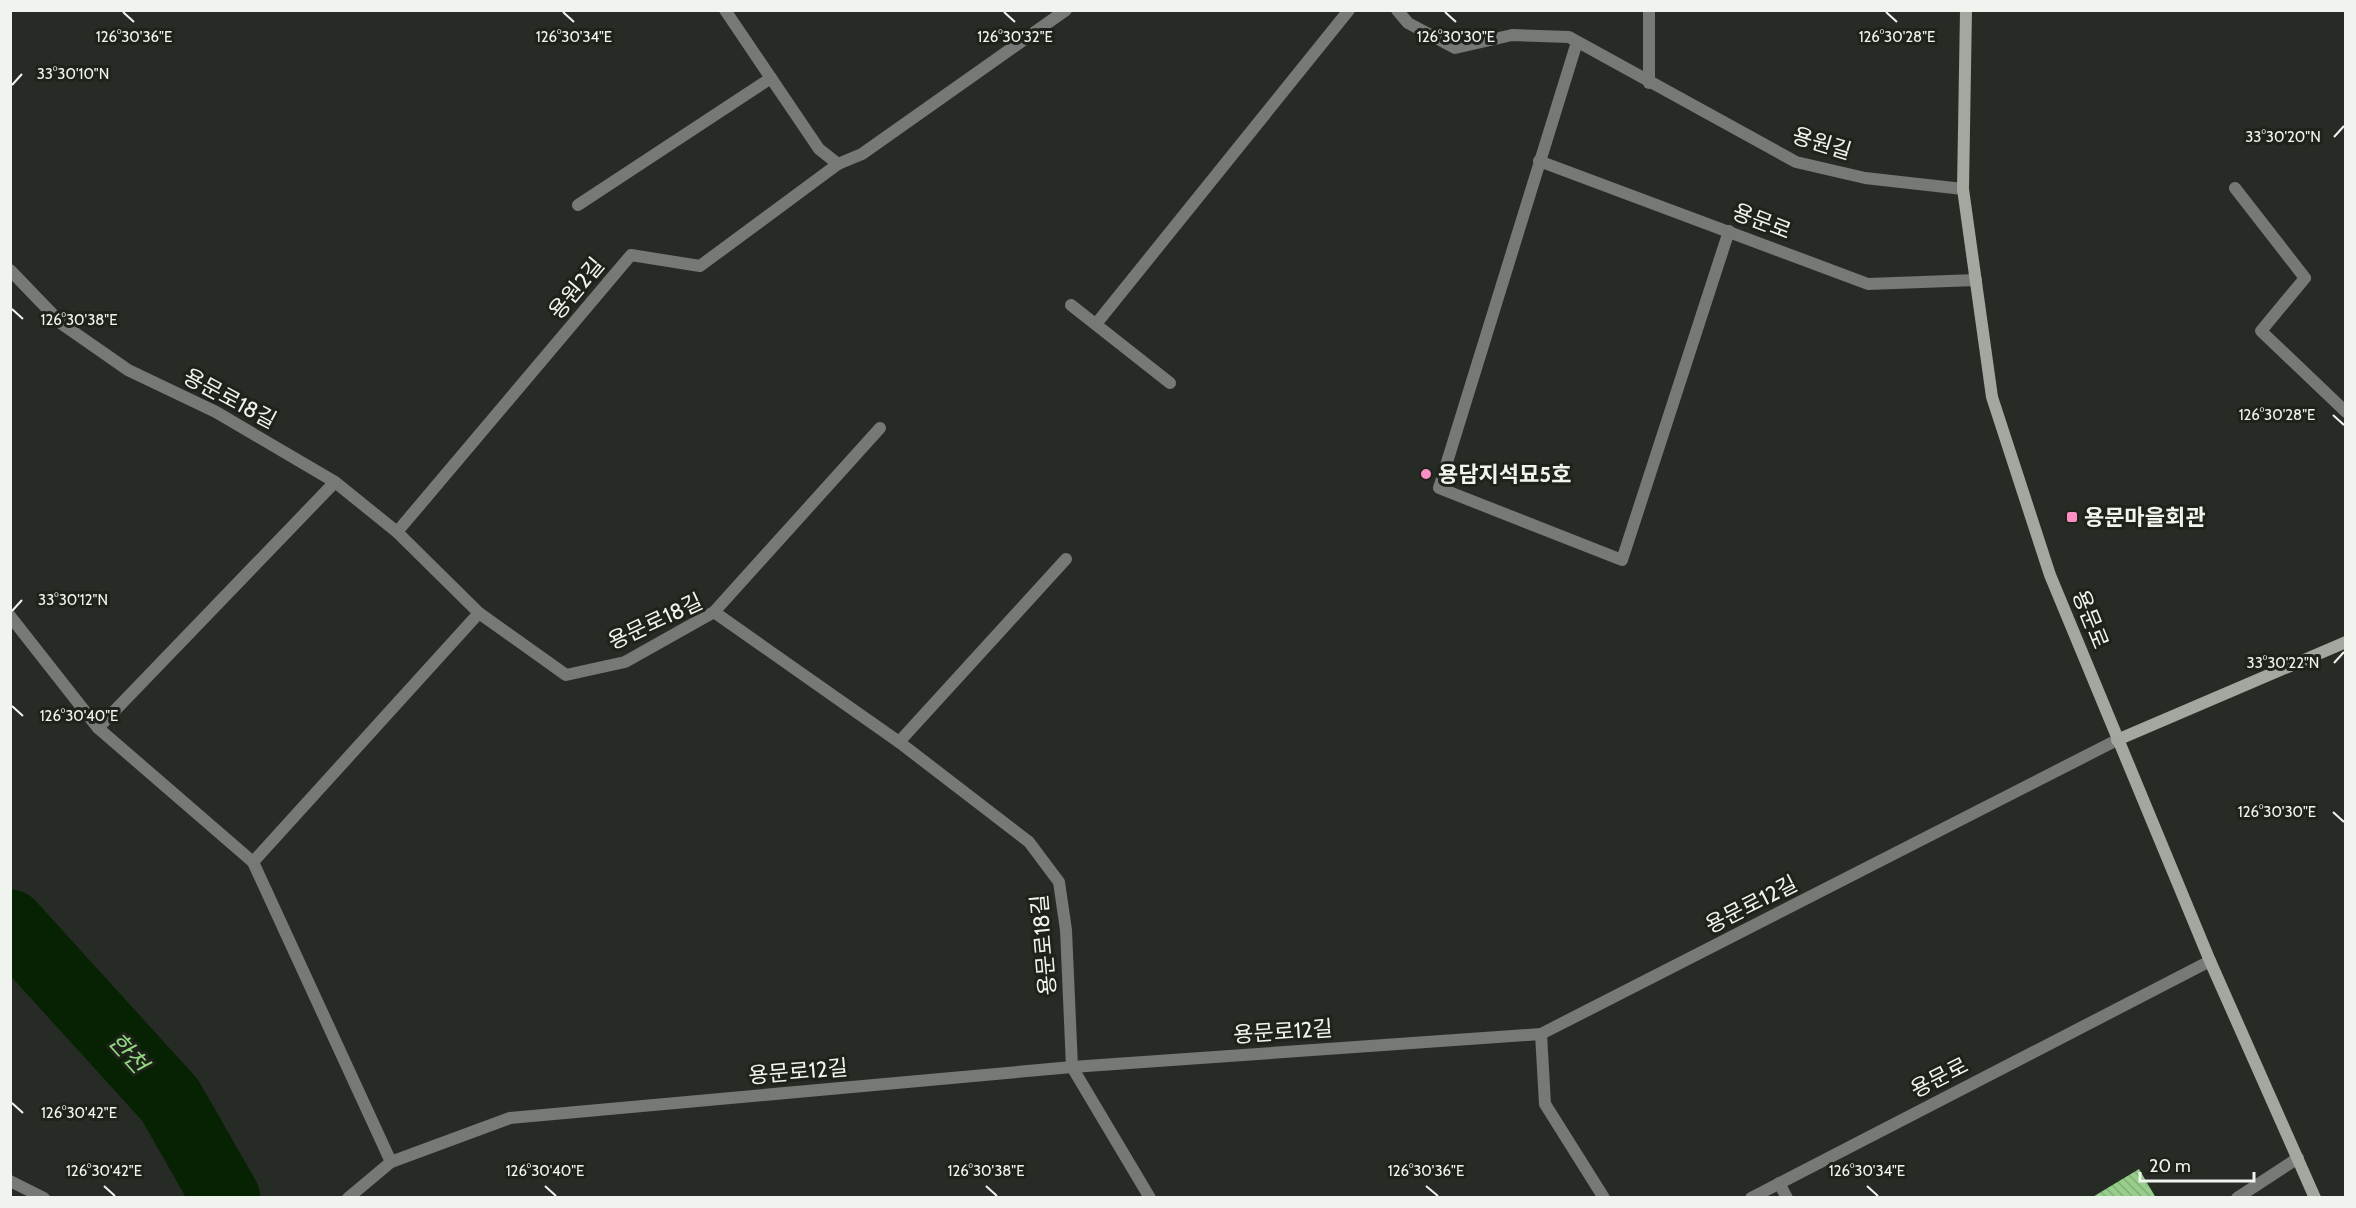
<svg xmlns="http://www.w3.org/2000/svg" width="2356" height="1208" font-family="Cabin,'Noto Sans KR',sans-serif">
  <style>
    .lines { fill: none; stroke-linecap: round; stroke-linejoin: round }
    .river { stroke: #072202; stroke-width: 69 }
    .building { fill: url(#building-back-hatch) }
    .street { stroke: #767976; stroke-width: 12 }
    .secondary { stroke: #a2a7a0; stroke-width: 12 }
    .ticks { fill: none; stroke: #f0f4ef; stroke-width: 2 }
    .poi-dot { fill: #fb8fc5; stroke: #1d221b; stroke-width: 2 }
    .labels { text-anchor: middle; stroke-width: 6; stroke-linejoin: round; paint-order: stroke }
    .street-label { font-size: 22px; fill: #f0f4ef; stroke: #1d221b }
    .poi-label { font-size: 22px; font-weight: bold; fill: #f0f4ef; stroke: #1d221b; text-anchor: start }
    .water-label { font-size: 24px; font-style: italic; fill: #92da80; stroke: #1d221b }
    .ticks-label { font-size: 15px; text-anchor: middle; fill: #f0f4ef; stroke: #1d221b; stroke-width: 6; stroke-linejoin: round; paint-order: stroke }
  </style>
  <defs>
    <pattern id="building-back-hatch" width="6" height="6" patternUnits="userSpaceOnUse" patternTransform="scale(1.5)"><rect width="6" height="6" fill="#97cf8a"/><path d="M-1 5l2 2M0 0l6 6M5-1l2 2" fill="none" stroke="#83ae7a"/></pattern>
  </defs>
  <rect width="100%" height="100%" fill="#262c25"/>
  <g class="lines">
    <polyline class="river" points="10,924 170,1100 226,1198"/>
  </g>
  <polygon class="building" points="2139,1169 2156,1198 2091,1198"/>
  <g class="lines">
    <g class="street">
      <polyline points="725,10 819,149 838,164 862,154 1066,10"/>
      <polyline points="1397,10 1408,23 1455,48 1512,35 1569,37 1796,162 1865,178 1963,189"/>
      <polyline points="1649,10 1649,83"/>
      <polyline points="1577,42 1439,488 1622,560 1729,231"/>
      <polyline points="1539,161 1868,284 1976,280"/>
      <polyline points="2235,188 2305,278 2261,331 2346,412"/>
      <polyline points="578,205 771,78"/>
      <polyline points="10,270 62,324 128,370 216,412 335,482 397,532 479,613 566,675 625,662 714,612 899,742 1029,842 1059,882 1066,930 1072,1067 1150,1198"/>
      <polyline points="1071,305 1170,383"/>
      <polyline points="1096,324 1349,10"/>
      <polyline points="397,532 631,255 700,266 838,164"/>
      <polyline points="714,612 880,428"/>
      <polyline points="10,616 98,728 253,862 391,1162"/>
      <polyline points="98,728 335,482"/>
      <polyline points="899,742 1066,559"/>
      <polyline points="253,862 479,613"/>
      <polyline points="1541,1034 1545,1104 1604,1198"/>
      <polyline points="10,1181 44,1198"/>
      <polyline points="1779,1183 1787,1198"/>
      <polyline points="348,1198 391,1162 510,1118 1072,1067 1541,1034 2117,740"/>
      <polyline points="1751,1198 2210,961"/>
      <polyline points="2237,1198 2298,1158"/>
    </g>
    <g class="secondary">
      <polyline points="1966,10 1963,189 1992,397 2050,575 2210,961 2315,1198"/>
      <polyline points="2117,740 2346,642"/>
    </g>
  </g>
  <path class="ticks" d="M123,12L134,22M563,12L574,22M1004,12L1015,22M1445,12L1456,22M1886,12L1897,22M12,85L22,74M2334,137L2344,126M12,309L23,319M2333,415L2344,425M12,611L22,600M2334,663L2344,652M12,706L23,716M2333,812L2344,822M12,1103L23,1113M104,1186L115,1196M545,1186L556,1196M986,1186L997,1196M1426,1186L1438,1196M1867,1186L1878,1196"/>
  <g class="poi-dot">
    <circle cx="1426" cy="474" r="6"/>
    <rect x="2066" y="511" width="12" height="12" rx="3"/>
  </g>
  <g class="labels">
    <g class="street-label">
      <text transform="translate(1822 143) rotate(17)" y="8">용원길</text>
      <text transform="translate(1762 221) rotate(21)" y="8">용문로</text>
      <text transform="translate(576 288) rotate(-50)" y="8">용원2길</text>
      <text transform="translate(230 398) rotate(28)" y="8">용문로18길</text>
      <text transform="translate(2091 619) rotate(68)" y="8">용문로</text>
      <text transform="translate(655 621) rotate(-25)" y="8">용문로18길</text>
      <text transform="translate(1751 904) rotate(-27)" y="8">용문로12길</text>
      <text transform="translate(1043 945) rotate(-95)" y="8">용문로18길</text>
      <text transform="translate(1283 1031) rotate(-4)" y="8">용문로12길</text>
      <text transform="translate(798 1071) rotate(-5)" y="8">용문로12길</text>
      <text transform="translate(1939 1077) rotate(-27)" y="8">용문로</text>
    </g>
    <g class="poi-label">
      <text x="1438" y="482">용담지석묘5호</text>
      <text x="2084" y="525">용문마을회관</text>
    </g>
    <g class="water-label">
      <text transform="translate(128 1053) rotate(48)" y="8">한천</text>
    </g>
  </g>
  <g class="ticks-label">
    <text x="134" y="42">126°30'36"E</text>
    <text x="574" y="42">126°30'34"E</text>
    <text x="1015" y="42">126°30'32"E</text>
    <text x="1897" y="42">126°30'28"E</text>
    <text x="1456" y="42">126°30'30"E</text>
    <text x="73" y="79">33°30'10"N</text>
    <text x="2283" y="142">33°30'20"N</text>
    <text x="79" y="325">126°30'38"E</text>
    <text x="2277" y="420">126°30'28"E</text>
    <text x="73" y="605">33°30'12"N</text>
    <text x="2283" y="668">33°30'22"N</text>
    <text x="79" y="721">126°30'40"E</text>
    <text x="2277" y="817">126°30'30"E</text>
    <text x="79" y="1118">126°30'42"E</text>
    <text x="104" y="1176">126°30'42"E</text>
    <text x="545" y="1176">126°30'40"E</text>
    <text x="986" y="1176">126°30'38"E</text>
    <text x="1426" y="1176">126°30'36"E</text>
    <text x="1867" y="1176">126°30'34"E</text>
  </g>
  <rect width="2356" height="1208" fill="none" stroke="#f0f4ef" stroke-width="24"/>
  <path d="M2140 1172v9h114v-9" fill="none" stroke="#f0f4ef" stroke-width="3"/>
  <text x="2149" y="1172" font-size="18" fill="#f0f4ef" stroke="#1d221b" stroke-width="4.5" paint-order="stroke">20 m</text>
</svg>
